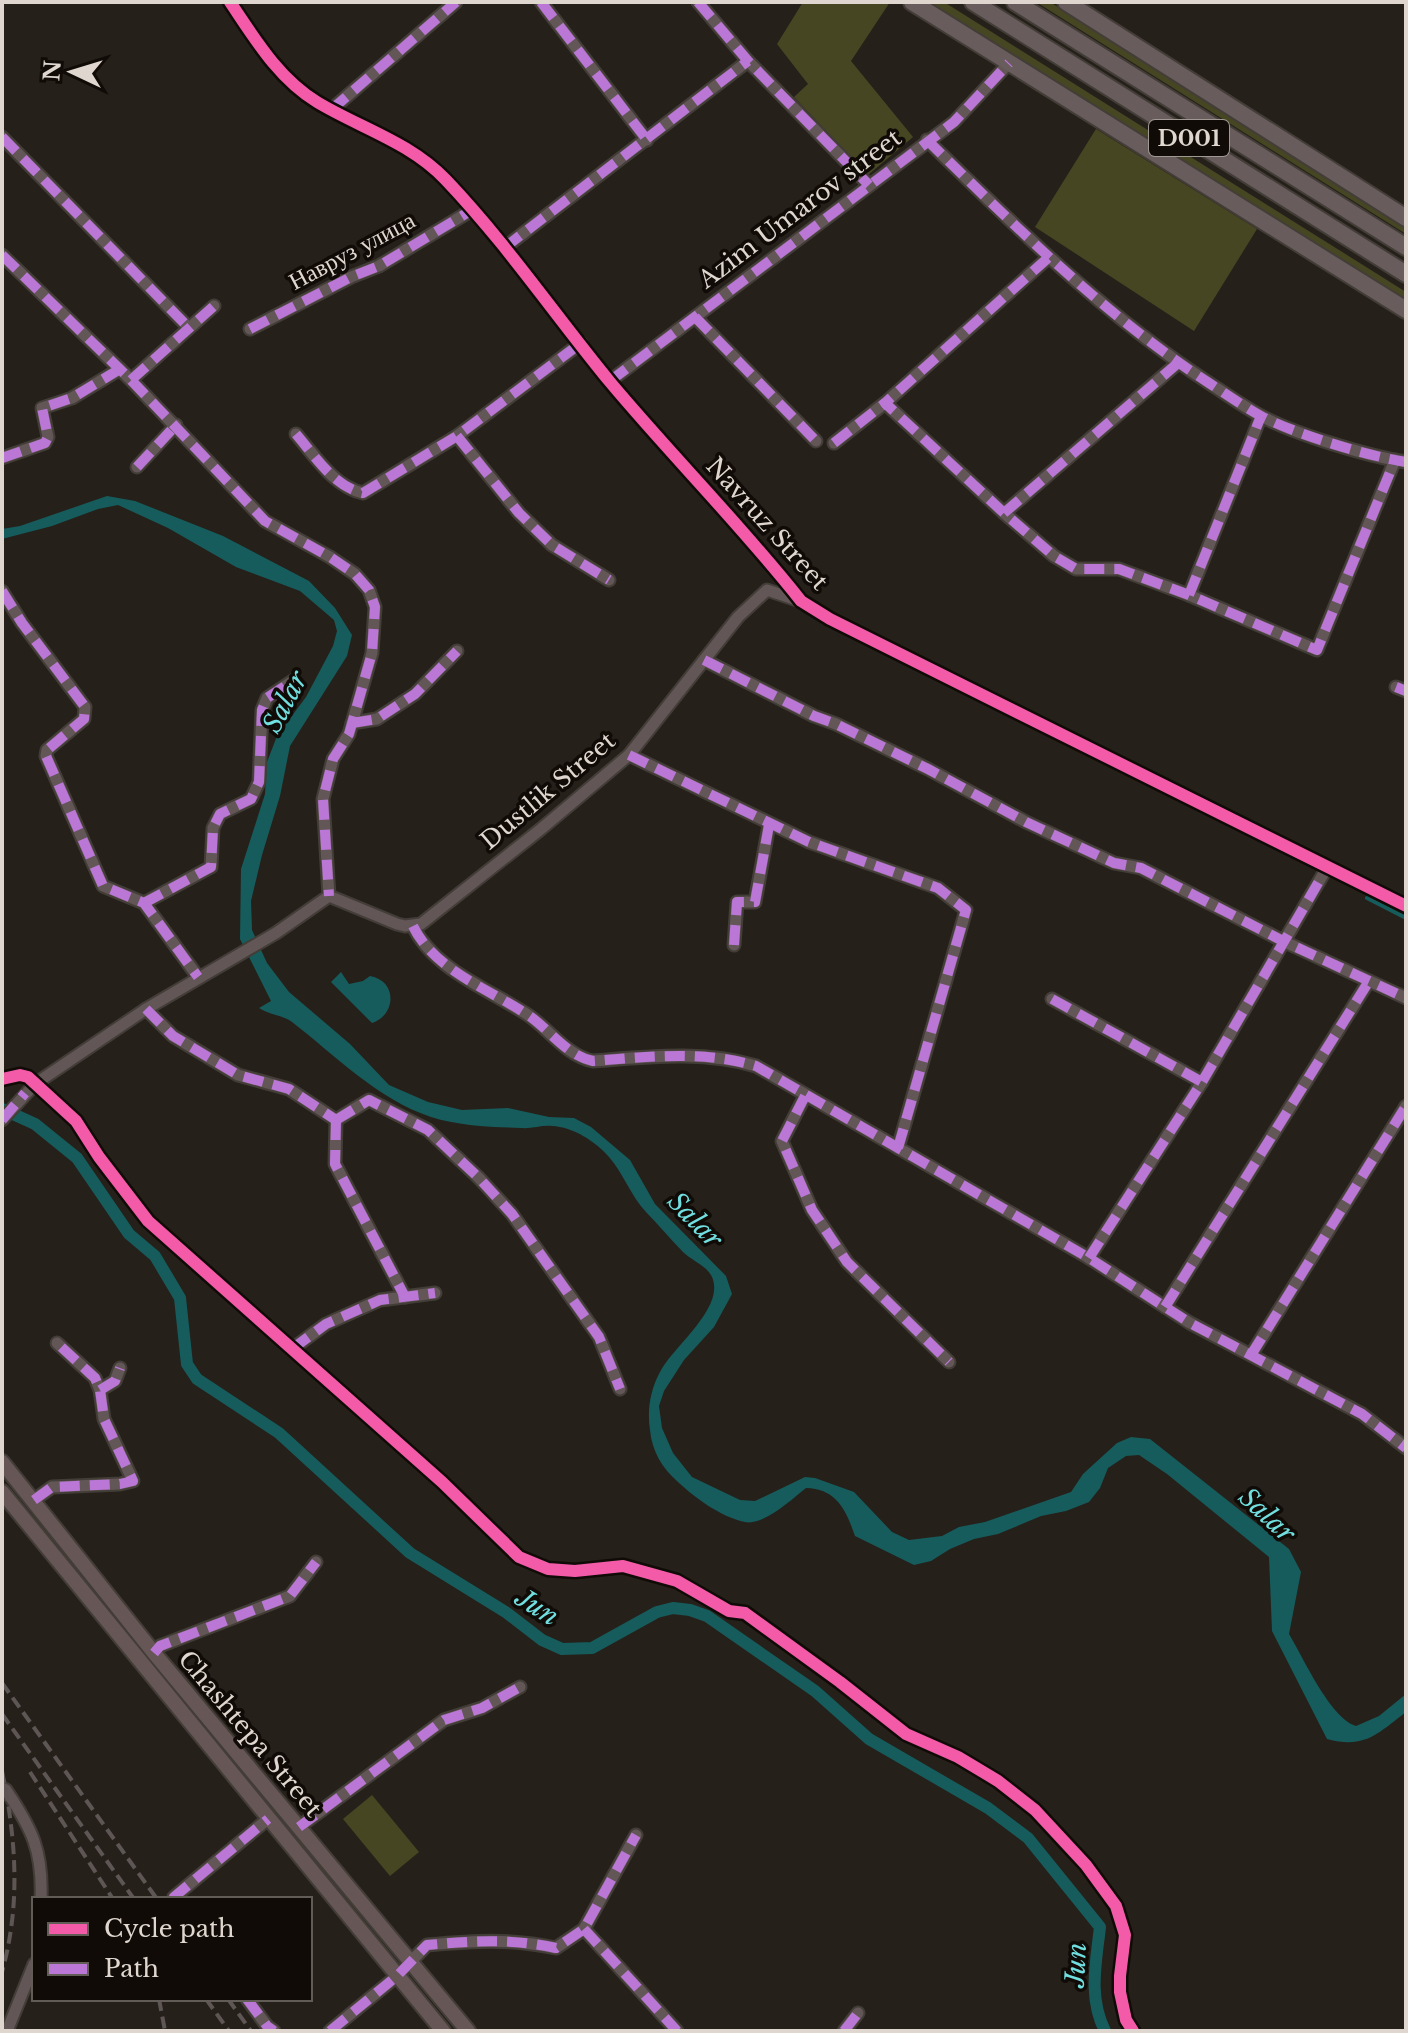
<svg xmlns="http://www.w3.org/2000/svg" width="1408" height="2033" font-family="'Libre Baskerville',serif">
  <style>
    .green { fill: #464623 }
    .water { fill: #165c5c }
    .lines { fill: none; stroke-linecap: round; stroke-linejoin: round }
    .stream { stroke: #165c5c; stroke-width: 4 }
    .canal { stroke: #165c5c; stroke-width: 12 }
    .minor-casing { stroke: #433d38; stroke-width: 15 }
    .major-casing { stroke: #433d38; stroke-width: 18 }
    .highway-casing { stroke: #433d38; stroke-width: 20 }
    .minor { stroke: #635657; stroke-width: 11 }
    .major { stroke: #665656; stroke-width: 14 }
    .highway { stroke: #685c5c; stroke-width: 16 }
    .rail { stroke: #5e5654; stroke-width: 4; stroke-dasharray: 12 6; stroke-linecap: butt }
    .quiet { stroke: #ba77d6; stroke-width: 10; stroke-dasharray: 20 10; stroke-linecap: butt }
    .cycleway-casing { stroke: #100b06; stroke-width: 17 }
    .cycleway { stroke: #f35aa7; stroke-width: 12 }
    .labels { text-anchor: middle; stroke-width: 7; stroke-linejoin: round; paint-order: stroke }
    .shield { fill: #100b06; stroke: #a09993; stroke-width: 2 }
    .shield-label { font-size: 22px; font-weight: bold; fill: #ded6cf }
    .street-label { font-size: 24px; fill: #ded6cf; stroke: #100b06 }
    .water-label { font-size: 26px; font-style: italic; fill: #71dedf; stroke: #100b06 }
  </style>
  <rect width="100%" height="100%" fill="#26201a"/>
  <g class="green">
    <polygon points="803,2 890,2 851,61 913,137 868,175 794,97 808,84 777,44"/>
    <polygon points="929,2 944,2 1406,292 1406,301"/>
    <polygon points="1036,2 1050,2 1406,225 1406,234"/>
    <polygon points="1096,129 1257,229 1194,331 1035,227"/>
    <polygon points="372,1795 419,1852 390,1876 343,1819"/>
  </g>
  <g class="water">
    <path d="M107,496L135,501L223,536L309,581L335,608L352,635L347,656L290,746L280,796L262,855L251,901L252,930L267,963L289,992L350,1044L389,1085L428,1102L462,1110L508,1108L549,1117L574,1118L591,1127L630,1160L655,1204L726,1276L732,1294L714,1327L684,1360L664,1391L659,1406L662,1428L673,1453L692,1477L740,1500L755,1501L805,1477L815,1478L854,1492L892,1532L909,1540L942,1536L959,1527L985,1522L1071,1492L1083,1474L1117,1443L1131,1437L1150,1439L1289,1549L1301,1572L1289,1634C1303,1657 1330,1718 1356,1726L1379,1716L1406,1694V1712C1377,1734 1365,1749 1327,1739L1272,1631L1269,1557L1167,1474L1139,1455L1126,1456L1108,1468L1100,1488L1089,1502L1066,1511L1041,1516L998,1534L974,1539L950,1549L931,1561L914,1565L855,1536C846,1510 837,1489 806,1488C791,1500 763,1526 745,1522C721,1517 695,1498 678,1482C662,1468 652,1451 650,1430C647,1411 650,1390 660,1372C673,1346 728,1306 711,1275C705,1265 691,1260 683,1252C670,1239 659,1225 646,1212C631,1196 623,1173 609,1157C595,1141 573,1127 552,1126C542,1125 531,1129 521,1128C492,1127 459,1126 431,1117C377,1099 336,1056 292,1022C283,1015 269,1015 259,1008L271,1001L240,939L241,869L265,794L267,762L277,736L306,697L333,646L337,631L334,620L300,591L236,567L168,528L118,505L98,509L52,526L2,539V529L20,526Z"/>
    <path d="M341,972L349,984L363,981L370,976C398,981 396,1015 372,1023L331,982Z"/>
  </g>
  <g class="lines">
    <polyline class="stream" points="1367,898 1406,918"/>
    <path class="canal" d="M2,1109L35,1124L77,1158L129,1234L155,1256L180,1298L187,1364L197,1379L279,1433L410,1553L507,1613L542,1640L562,1649L592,1648L657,1612L673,1608L690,1610L707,1616L815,1691L869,1739L988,1808L1028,1838L1100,1927C1096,1963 1088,1997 1105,2031"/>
    <defs>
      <g id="minor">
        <path d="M230,2C255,39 278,78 317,102C360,128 410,142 446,180C506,243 555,315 610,382C672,456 741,525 801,601L830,619L1406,906"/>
        <polyline points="541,2 647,140"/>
        <polyline points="698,2 748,61 869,185"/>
        <polyline points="331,110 456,2"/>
        <polyline points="2,137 189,328"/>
        <path d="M927,140C1016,227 1104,315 1209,383C1226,394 1243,406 1261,416C1295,434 1367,456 1406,462"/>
        <polyline points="504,248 748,61"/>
        <polyline points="2,255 131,380 265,521 330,557 355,574 369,590 375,607 372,653 349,734 333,759 323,799 329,896"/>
        <polyline points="1048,258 885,403 1004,513 1054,556 1076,569 1119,569 1189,595 1317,650 1395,460"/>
        <polyline points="695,317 816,441"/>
        <polyline points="250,329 351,277 379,266 472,210"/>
        <polyline points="131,380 214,306"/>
        <polyline points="610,381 954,122 1009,63"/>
        <path d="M296,434C315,456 334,487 363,493L457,436L581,343"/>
        <polyline points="457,436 519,513 552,545 609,580"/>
        <polyline points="834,443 885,403"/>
        <polyline points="2,458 45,443 48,437 42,408 72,398 120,369"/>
        <polyline points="137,467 176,425"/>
        <polyline points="1004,513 1178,363"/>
        <polyline points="2,591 22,623 85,707 84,719 47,750 46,756 103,886 144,903 198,977"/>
        <polyline points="1189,595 1261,416"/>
        <polyline points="704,660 814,716 836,724 928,769 1026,822 1114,863 1141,868 1285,942 1406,998"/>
        <polyline points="1396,687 1406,691"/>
        <polyline points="352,723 377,719 415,694 457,651"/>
        <polyline points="629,755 809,842 938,888 966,910 898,1148"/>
        <polyline points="329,896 397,924 405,926 421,924 541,829 629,755 738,617 767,590 800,601"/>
        <polyline points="144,903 211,867 213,828 220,814 251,799 259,782 262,710 267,698 294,680"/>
        <path d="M413,926C434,970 489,989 528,1015C549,1029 567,1056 593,1061C646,1057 704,1050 756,1066L1089,1258L1190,1323L1362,1414L1406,1448"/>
        <polyline points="734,945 737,902 755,902 769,825"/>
        <polyline points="1052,999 1202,1082"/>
        <polyline points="146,1009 173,1036 238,1075 289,1089 336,1120"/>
        <polyline points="2,1079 20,1075 28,1077 76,1121 99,1157 148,1221 442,1482 519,1557 548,1569 575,1571 623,1566 677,1581 729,1611 745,1613 840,1682 906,1734 958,1757 998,1781 1035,1810 1086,1865 1116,1906 1125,1935 1120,1976 1120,1992 1126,2020 1133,2031"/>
        <polyline points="805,1096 782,1141 812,1210 847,1262 949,1362"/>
        <polyline points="2,1120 35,1084 146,1009 276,933 329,896"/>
        <polyline points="336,1120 369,1100 428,1130 479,1178 512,1214 599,1337 620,1389"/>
        <polyline points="336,1120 335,1164 405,1297"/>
        <polyline points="1089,1258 1202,1082 1328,866"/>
        <polyline points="1165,1307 1369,981"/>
        <polyline points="292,1349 326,1324 380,1300 435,1293"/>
        <polyline points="1251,1355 1406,1106"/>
        <polyline points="100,1390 115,1381 120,1368"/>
        <polyline points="34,1500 52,1487 120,1484 133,1481 104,1419 100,1390 95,1378 57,1343"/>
        <polyline points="154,1653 160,1646 290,1596 316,1562"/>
        <path d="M2,1788L6,1790C32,1829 43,1851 41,1899"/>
        <polyline points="299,1827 444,1720 482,1708 520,1687"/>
        <polyline points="175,1899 174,1897 268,1819"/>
        <polyline points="584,1929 677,2031"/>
        <polyline points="247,1999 267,2026 274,2031"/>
        <polyline points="7,2031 34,1964"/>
        <path d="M330,2031L397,1976L427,1945C473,1941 509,1938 556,1948L584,1929L636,1835"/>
        <polyline points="844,2031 858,2013"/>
      </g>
      <g id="major">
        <polyline points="2,1462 154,1653 468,2031"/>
        <polyline points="2,1492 443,2031"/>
      </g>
      <g id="highway">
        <polyline points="912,2 1406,310"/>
        <polyline points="973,2 1406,274"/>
        <polyline points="1015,2 1406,247"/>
        <polyline points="1066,2 1406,218"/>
      </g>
    </defs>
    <use href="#minor" class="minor-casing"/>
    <use href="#major" class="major-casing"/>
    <use href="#highway" class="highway-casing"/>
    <use href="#minor" class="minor"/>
    <use href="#major" class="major"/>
    <use href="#highway" class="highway"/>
    <g class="rail">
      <polyline points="2,1683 157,1899"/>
      <polyline points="2,1714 134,1899"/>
      <path d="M2,1771C16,1839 21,1904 2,1972"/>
      <polyline points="30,1772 113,1899"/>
      <polyline points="159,1999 165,2031"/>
      <polyline points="206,1999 229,2031"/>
      <polyline points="228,1999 251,2031"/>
    </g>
    <g class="quiet">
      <polyline points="541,2 647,140"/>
      <polyline points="698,2 748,61 869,185"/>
      <polyline points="331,110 456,2"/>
      <polyline points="2,137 189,328"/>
      <path d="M927,140C1016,227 1104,315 1209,383C1226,394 1243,406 1261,416C1295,434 1367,456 1406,462"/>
      <polyline points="504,248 748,61"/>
      <polyline points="2,255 131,380 265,521 330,557 355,574 369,590 375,607 372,653 349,734 333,759 323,799 329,896"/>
      <polyline points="1048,258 885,403 1004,513 1054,556 1076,569 1119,569 1189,595 1317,650 1395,460"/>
      <polyline points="695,317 816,441"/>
      <polyline points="250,329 351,277 379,266 472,210"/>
      <polyline points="131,380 214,306"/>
      <polyline points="610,381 954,122 1009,63"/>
      <path d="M296,434C315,456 334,487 363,493L457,436L581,343"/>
      <polyline points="457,436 519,513 552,545 609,580"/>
      <polyline points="834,443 885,403"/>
      <polyline points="2,458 45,443 48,437 42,408 72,398 120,369"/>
      <polyline points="137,467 176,425"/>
      <polyline points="1004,513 1178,363"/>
      <polyline points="2,591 22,623 85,707 84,719 47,750 46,756 103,886 144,903 198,977"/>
      <polyline points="1189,595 1261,416"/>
      <polyline points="704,660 814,716 836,724 928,769 1026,822 1114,863 1141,868 1285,942 1406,998"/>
      <polyline points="1396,687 1406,691"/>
      <polyline points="352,723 377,719 415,694 457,651"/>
      <polyline points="629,755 809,842 938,888 966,910 898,1148"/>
      <polyline points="144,903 211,867 213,828 220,814 251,799 259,782 262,710 267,698 294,680"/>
      <path d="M413,926C434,970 489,989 528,1015C549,1029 567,1056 593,1061C646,1057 704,1050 756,1066L1089,1258L1190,1323L1362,1414L1406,1448"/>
      <polyline points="734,945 737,902 755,902 769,825"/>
      <polyline points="1052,999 1202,1082"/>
      <polyline points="146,1009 173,1036 238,1075 289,1089 336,1120"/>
      <polyline points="805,1096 782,1141 812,1210 847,1262 949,1362"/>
      <polyline points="2,1120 25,1093"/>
      <polyline points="336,1120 369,1100 428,1130 479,1178 512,1214 599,1337 620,1389"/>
      <polyline points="336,1120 335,1164 405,1297"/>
      <polyline points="1089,1258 1202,1082 1328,866"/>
      <polyline points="1165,1307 1369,981"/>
      <polyline points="292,1349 326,1324 380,1300 435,1293"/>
      <polyline points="1251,1355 1406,1106"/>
      <polyline points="100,1390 115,1381 120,1368"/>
      <polyline points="34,1500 52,1487 120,1484 133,1481 104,1419 100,1390 95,1378 57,1343"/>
      <polyline points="154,1653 160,1646 290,1596 316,1562"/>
      <polyline points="299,1827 444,1720 482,1708 520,1687"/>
      <polyline points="175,1899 174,1897 268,1819"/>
      <polyline points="584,1929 677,2031"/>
      <polyline points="247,1999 267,2026 274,2031"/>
      <path d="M330,2031L397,1976L427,1945C473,1941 509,1938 556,1948L584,1929L636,1835"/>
      <polyline points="844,2031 858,2013"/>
    </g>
    <defs>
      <g id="cycleway">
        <path d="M230,2C255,39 278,78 317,102C360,128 410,142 446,180C506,243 555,315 610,382C672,456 741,525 801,601L830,619L1406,906"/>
        <polyline points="2,1079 20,1075 28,1077 76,1121 99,1157 148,1221 442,1482 519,1557 548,1569 575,1571 623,1566 677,1581 729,1611 745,1613 840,1682 906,1734 958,1757 998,1781 1035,1810 1086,1865 1116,1906 1125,1935 1120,1976 1120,1992 1126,2020 1133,2031"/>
      </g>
    </defs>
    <use href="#cycleway" class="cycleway-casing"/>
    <use href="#cycleway" class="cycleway"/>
  </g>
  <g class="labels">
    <rect class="shield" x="1149" y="120" width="80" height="36" rx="6"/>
    <g class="shield-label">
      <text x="1189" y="146">D001</text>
    </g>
    <g class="street-label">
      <text transform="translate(800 209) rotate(-37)" y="8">Azim Umarov street</text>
      <text transform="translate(352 251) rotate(-28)" y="8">Навруз улица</text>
      <text transform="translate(767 524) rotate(48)" y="8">Navruz Street</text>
      <text transform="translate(548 791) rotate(-40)" y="8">Dustlik Street</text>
      <text transform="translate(250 1734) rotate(50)" y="8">Chashtepa Street</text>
    </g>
    <g class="water-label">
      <text transform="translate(285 702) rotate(-62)" y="9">Salar</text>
      <text transform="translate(695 1220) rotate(46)" y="9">Salar</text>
      <text transform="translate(1267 1515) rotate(43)" y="9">Salar</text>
      <text transform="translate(537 1607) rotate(32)" y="9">Jun</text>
      <text transform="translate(1076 1965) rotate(-87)" y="9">Jun</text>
    </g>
  </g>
  <rect width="1408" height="2033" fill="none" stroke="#ded6cf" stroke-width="8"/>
  <rect x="32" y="1897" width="280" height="104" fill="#100b06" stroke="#625c56" stroke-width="2"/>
  <rect x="48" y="1923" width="40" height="12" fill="#f35aa7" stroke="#625c56" stroke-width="2"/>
  <text x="104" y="1937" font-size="24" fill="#ded6cf">Cycle path</text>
  <rect x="48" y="1963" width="40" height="12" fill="#ba77d6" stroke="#625c56" stroke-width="2"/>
  <text x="104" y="1977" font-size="24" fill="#ded6cf">Path</text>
  <g transform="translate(72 72) rotate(274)" stroke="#100b06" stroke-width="6" paint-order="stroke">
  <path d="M0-6L14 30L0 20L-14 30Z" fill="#ded6cf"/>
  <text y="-12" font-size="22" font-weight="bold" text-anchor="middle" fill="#ded6cf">N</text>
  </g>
</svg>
